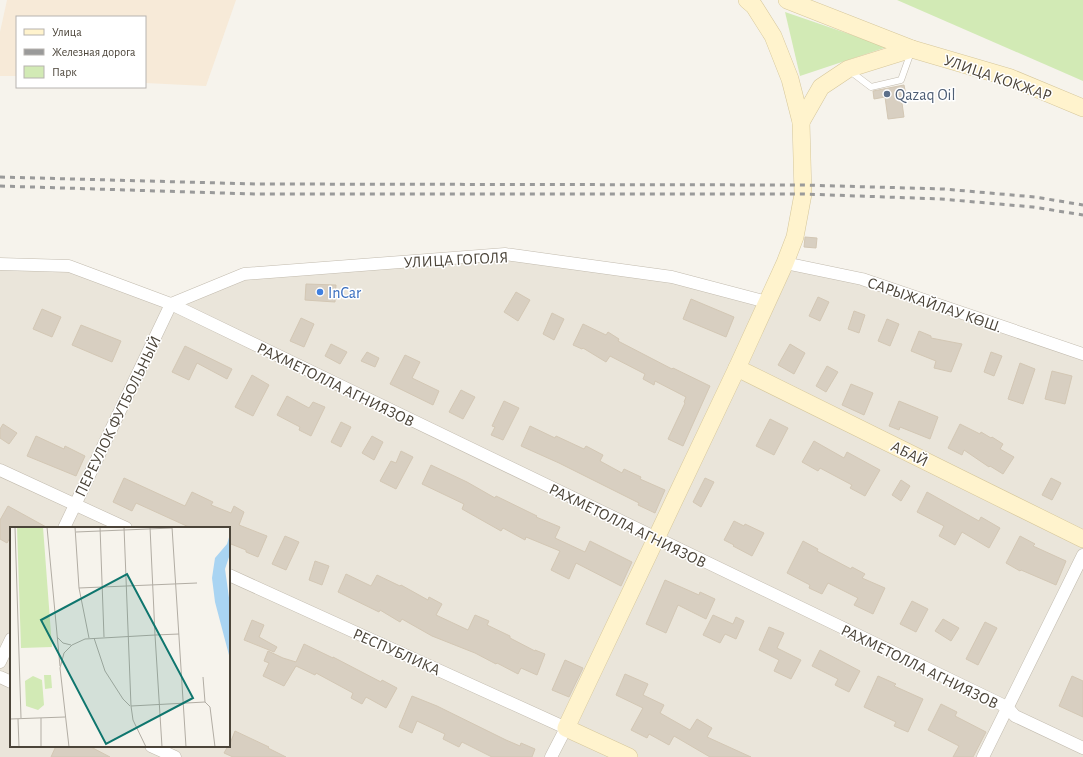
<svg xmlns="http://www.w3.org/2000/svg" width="1083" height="757" font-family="'Alegreya Sans',sans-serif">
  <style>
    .residential { fill: #eae5da; fill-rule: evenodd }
    .commercial { fill: #f7ead8 }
    .green { fill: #d2eab5 }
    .building { fill: #d8cfc1; stroke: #d3c7b4 }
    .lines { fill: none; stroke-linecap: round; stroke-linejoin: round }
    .lane-casing { stroke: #c2bbae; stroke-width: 7 }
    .street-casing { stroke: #c2bbae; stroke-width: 13 }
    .secondary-casing { stroke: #d6c79b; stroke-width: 18 }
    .lane { stroke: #fff; stroke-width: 6 }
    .street { stroke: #fff; stroke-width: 12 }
    .secondary { stroke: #fff3cd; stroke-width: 17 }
    .rail { stroke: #9a9a9a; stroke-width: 3; stroke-dasharray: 5 5; stroke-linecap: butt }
    .service-dot { fill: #5c6f8a; stroke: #fff; stroke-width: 1.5 }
    .shop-dot { fill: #3f7fe0; stroke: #fff; stroke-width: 1.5 }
    .labels { text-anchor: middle; stroke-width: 3; stroke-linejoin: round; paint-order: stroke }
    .street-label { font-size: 16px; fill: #4b4439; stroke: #fff }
    .service-label { font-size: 16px; fill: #4e5e75; stroke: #fff; text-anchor: start }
    .shop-label { font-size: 16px; fill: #366cbe; stroke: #fff; text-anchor: start }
    .inset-road { fill: none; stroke: #b2ada4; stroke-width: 1 }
    .view { fill: #0f766e; fill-opacity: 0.15; stroke: #0f766e; stroke-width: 2 }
    .inset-edge { fill: none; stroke: #4b4439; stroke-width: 2 }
  </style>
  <rect width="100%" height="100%" fill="#f6f3ec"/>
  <path class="residential" d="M505,254L672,277L767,302L785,263L862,279L1083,354V757H0V264L69,266L171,304L244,274ZM11,528H229V746H11Z"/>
  <polygon class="commercial" points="7,0 236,0 206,86 145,83 145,17 17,17 17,76 0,76 0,32"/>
  <g class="green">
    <polygon points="897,0 1083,0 1083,81"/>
    <polygon points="785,12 887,47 800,76"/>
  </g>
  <g class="building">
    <polygon points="904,85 906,95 901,96 904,117 888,119 885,97 874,99 873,91"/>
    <polygon points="805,237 817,238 816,248 804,247"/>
    <polygon points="306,284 336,285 335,302 305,300"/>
    <polygon points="516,292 530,300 518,321 504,312"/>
    <polygon points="818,297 829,302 820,321 809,316"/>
    <polygon points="691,299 734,317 726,337 683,319"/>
    <polygon points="42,309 61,317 52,337 33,329"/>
    <polygon points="854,311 865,315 859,333 848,329"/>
    <polygon points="552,313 564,319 554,340 543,334"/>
    <polygon points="301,318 314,324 304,347 290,341"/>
    <polygon points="887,319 899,324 890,346 878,341"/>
    <polygon points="583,324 606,335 608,332 619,339 618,341 672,369 673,368 710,386 683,446 668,439 685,403 684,402 686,397 655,381 654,385 643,379 645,374 610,356 606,362 583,348 582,349 573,345"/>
    <polygon points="81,325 121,341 112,362 72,345"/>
    <polygon points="919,331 931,336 931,338 962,344 951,372 934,368 936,361 911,351"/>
    <polygon points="331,344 347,352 340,364 325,356"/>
    <polygon points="790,344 805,353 794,374 778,365"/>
    <polygon points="185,346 232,369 227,379 197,363 189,380 172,372"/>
    <polygon points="367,352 379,358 375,367 361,361"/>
    <polygon points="991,352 1002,356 994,376 984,372"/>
    <polygon points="405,355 420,362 412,378 439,391 433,405 390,384"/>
    <polygon points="1020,363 1035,369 1023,404 1008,399"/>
    <polygon points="827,366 838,372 826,392 816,386"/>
    <polygon points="1052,371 1072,376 1065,404 1045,399"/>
    <polygon points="252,375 269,385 253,416 235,407"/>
    <polygon points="851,384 873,393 864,415 842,405"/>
    <polygon points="461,390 475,397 463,419 449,412"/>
    <polygon points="287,396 309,408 313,402 325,407 311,436 299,430 300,427 277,415"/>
    <polygon points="504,401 519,408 503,440 491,435 495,427 492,426"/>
    <polygon points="899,401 938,417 930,439 900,427 899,430 889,426"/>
    <polygon points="770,419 788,428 774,455 756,446"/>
    <polygon points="341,422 351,427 341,447 331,442"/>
    <polygon points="3,424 17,433 9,444 0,438 0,429"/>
    <polygon points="960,424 980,434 981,432 991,438 992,437 1003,444 1000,449 1014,457 1003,474 990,466 989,467 964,450 962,455 948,448"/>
    <polygon points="530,426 555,438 556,436 584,449 586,446 603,455 600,461 622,473 624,469 641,477 640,479 665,490 655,513 638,505 639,503 559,463 521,446"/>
    <polygon points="36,436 64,449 65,446 85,456 76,476 27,456"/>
    <polygon points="372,436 383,442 374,460 362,453"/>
    <polygon points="814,441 844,458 847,452 880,470 865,496 850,488 852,485 820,468 818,471 802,462"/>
    <polygon points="401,451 413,457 396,489 380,481 391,461 396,463"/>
    <polygon points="431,465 467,482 495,498 496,496 537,516 536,517 560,527 555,538 585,552 590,541 632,562 621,586 576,563 569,579 551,570 560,551 526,537 525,540 503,528 501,531 462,509 464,504 422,484"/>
    <polygon points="124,478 185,506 192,492 213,502 211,505 231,513 234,506 244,512 239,525 267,536 258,557 246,552 246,550 231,544 229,548 229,528 191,528 136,503 132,511 113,502"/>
    <polygon points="705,478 714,482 701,507 693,502"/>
    <polygon points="1051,478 1061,483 1052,500 1042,495"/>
    <polygon points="901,480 910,486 901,501 892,495"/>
    <polygon points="927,492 979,521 981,517 1000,528 989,548 962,532 955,545 939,536 944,526 917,512"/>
    <polygon points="8,506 48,528 11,528 11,536 7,543 0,539 0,520"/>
    <polygon points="734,521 744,526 745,524 764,533 752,556 733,546 734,545 724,540"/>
    <polygon points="285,536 299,542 286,570 272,564"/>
    <polygon points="1020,536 1035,544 1033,546 1066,561 1056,585 1021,570 1020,571 1006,563"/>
    <polygon points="803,541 818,549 817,551 851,569 852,567 865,574 862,578 885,588 873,614 854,605 858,598 828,583 822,594 809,588 810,585 787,573"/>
    <polygon points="315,561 329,566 322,585 309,580"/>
    <polygon points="346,574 371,586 377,575 400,586 401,585 428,600 429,597 442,604 436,615 468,630 475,615 489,621 487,625 510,636 510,638 535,651 535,650 545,654 537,675 521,668 518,674 497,663 496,664 475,653 432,636 402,619 400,622 380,610 379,612 338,592"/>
    <polygon points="665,580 699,595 700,592 715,599 706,619 678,605 666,633 646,624"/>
    <polygon points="912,601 928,609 916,632 900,624"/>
    <polygon points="713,615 733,624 736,617 744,621 736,639 725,634 720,643 703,635"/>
    <polygon points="943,619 959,628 951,641 935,631"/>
    <polygon points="252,620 264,625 259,637 277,647 274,652 244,640"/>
    <polygon points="985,622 997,628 978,665 966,659"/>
    <polygon points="769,627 784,633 777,648 801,660 791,679 774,671 779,660 759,650"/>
    <polygon points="304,644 333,658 333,657 381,682 382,680 397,688 386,708 366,697 362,704 351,698 353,693 316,673 315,675 296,666 284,686 263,676 269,663 264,661 268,651 283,658 296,662"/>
    <polygon points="820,650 860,671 849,692 835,685 838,679 812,666"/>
    <polygon points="565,660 583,668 569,697 552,690"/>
    <polygon points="625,674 648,684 643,695 664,705 660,713 690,730 697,719 712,728 707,737 751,757 710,757 674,736 669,745 649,734 647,738 631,730 643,708 616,695"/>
    <polygon points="878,676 896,684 894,686 923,699 908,732 894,726 896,722 864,707"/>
    <polygon points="1072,676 1083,681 1083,717 1059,706"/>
    <polygon points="412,696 437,706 506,740 520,746 521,743 535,749 532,757 492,757 462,742 459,747 443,739 445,734 417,721 412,733 399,727"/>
    <polygon points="941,704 957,712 955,716 986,732 973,757 953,757 959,746 928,730"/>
    <polygon points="235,731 269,747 268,748 286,757 233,757 224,753 228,746 229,746"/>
    <polygon points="56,746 89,746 110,757 51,757"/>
  </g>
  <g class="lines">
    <defs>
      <polyline id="lane" points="850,71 871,87 901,80 911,52"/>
      <g id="street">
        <polyline points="785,263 862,279 1083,354"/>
        <polyline points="0,264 69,266 171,304 1007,707 1015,716 1083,748"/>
        <polyline points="171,304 244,274 505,254 672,277 767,302"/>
        <polyline points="0,470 126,528"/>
        <polyline points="64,528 171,304"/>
        <polyline points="229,575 566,728 551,757"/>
        <polyline points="0,662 11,639"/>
        <polyline points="0,677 11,682"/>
        <polyline points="151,746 175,757"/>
        <polyline points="983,757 1083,555"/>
      </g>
      <g id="secondary">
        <polyline points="787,0 912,49 1011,78 1083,108"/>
        <polyline points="801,122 821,87 848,69 912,49"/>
        <polyline points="737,368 1083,539"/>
        <polyline points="629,757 566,728 737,368 785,263 795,237 803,194 801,122 790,79 773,36 754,6 747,0"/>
      </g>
    </defs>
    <use href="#lane" class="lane-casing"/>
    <use href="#street" class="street-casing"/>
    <use href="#secondary" class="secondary-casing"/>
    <use href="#lane" class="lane"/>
    <use href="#street" class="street"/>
    <use href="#secondary" class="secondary"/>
    <g class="rail">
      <polyline points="0,177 257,184 802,185 944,189 1035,197 1083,205"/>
      <polyline points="0,186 254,194 803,194 941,199 1033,207 1083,215"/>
    </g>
  </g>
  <circle class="service-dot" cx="887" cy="94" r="4"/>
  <circle class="shop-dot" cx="320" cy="292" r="4"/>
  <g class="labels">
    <g class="street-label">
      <text transform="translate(998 77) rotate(19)" y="6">УЛИЦА КОКЖАР</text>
      <text transform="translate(456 259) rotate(-3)" y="6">УЛИЦА ГОГОЛЯ</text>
      <text transform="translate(935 304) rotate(19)" y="6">САРЫЖАЙЛАУ КӨШ.</text>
      <text transform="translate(336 384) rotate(26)" y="6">РАХМЕТОЛЛА АГНИЯЗОВ</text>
      <text transform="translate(117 416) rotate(-64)" y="6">ПЕРЕУЛОК ФУТБОЛЬНЫЙ</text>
      <text transform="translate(910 453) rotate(26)" y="6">АБАЙ</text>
      <text transform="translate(628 525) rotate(26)" y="6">РАХМЕТОЛЛА АГНИЯЗОВ</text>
      <text transform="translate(397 651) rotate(24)" y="6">РЕСПУБЛИКА</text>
      <text transform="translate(920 666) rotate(26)" y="6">РАХМЕТОЛЛА АГНИЯЗОВ</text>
    </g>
    <g class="service-label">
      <text x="895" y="100">Qazaq Oil</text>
    </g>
    <g class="shop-label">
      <text x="328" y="298">InCar</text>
    </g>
  </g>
  <g transform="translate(10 527)">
    <rect width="220" height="220" fill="#f6f3ec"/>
    <path d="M7,0H33L42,120L11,121ZM34,148H41L42,161L35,162ZM23,149L32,153L34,178L28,183L16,179L15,154Z" fill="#d2eab5"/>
    <path d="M220,7V27L215,42L220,78V132L205,75L202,51L205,31L217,17Z" fill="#a9d4f2"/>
    <path class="inset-road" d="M5,0L11,191M37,0L50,139M65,0L69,61L79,111M90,0L94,110M114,0L121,179L123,193L136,220M162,0L176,220M66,5L162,1M69,61L187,56M47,110L53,116L61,118M84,111L95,144L113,172L120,179M193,150L195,175L200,180L205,220M121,179L195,175M31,191V220M0,192L55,190M8,192L9,220M59,220L50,141L54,126L62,118L75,112L145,108L140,0M152,220L145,108L169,107"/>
    <path class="view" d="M117,47L183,171L96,217L31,93Z"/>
    <rect width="220" height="220" class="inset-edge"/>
  </g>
  <rect x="16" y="16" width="130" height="72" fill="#ffffff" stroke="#b7b4b0"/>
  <rect x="24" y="29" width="20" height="6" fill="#fff3cd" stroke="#b7b4b0"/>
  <text x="52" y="36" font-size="12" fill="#4b4439">Улица</text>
  <rect x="24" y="49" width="20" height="6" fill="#9a9a9a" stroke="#b7b4b0"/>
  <text x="52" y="56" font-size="12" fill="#4b4439">Железная дорога</text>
  <rect x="24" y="66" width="20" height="12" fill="#d2eab5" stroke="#b7b4b0"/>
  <text x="52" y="76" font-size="12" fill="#4b4439">Парк</text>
</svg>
